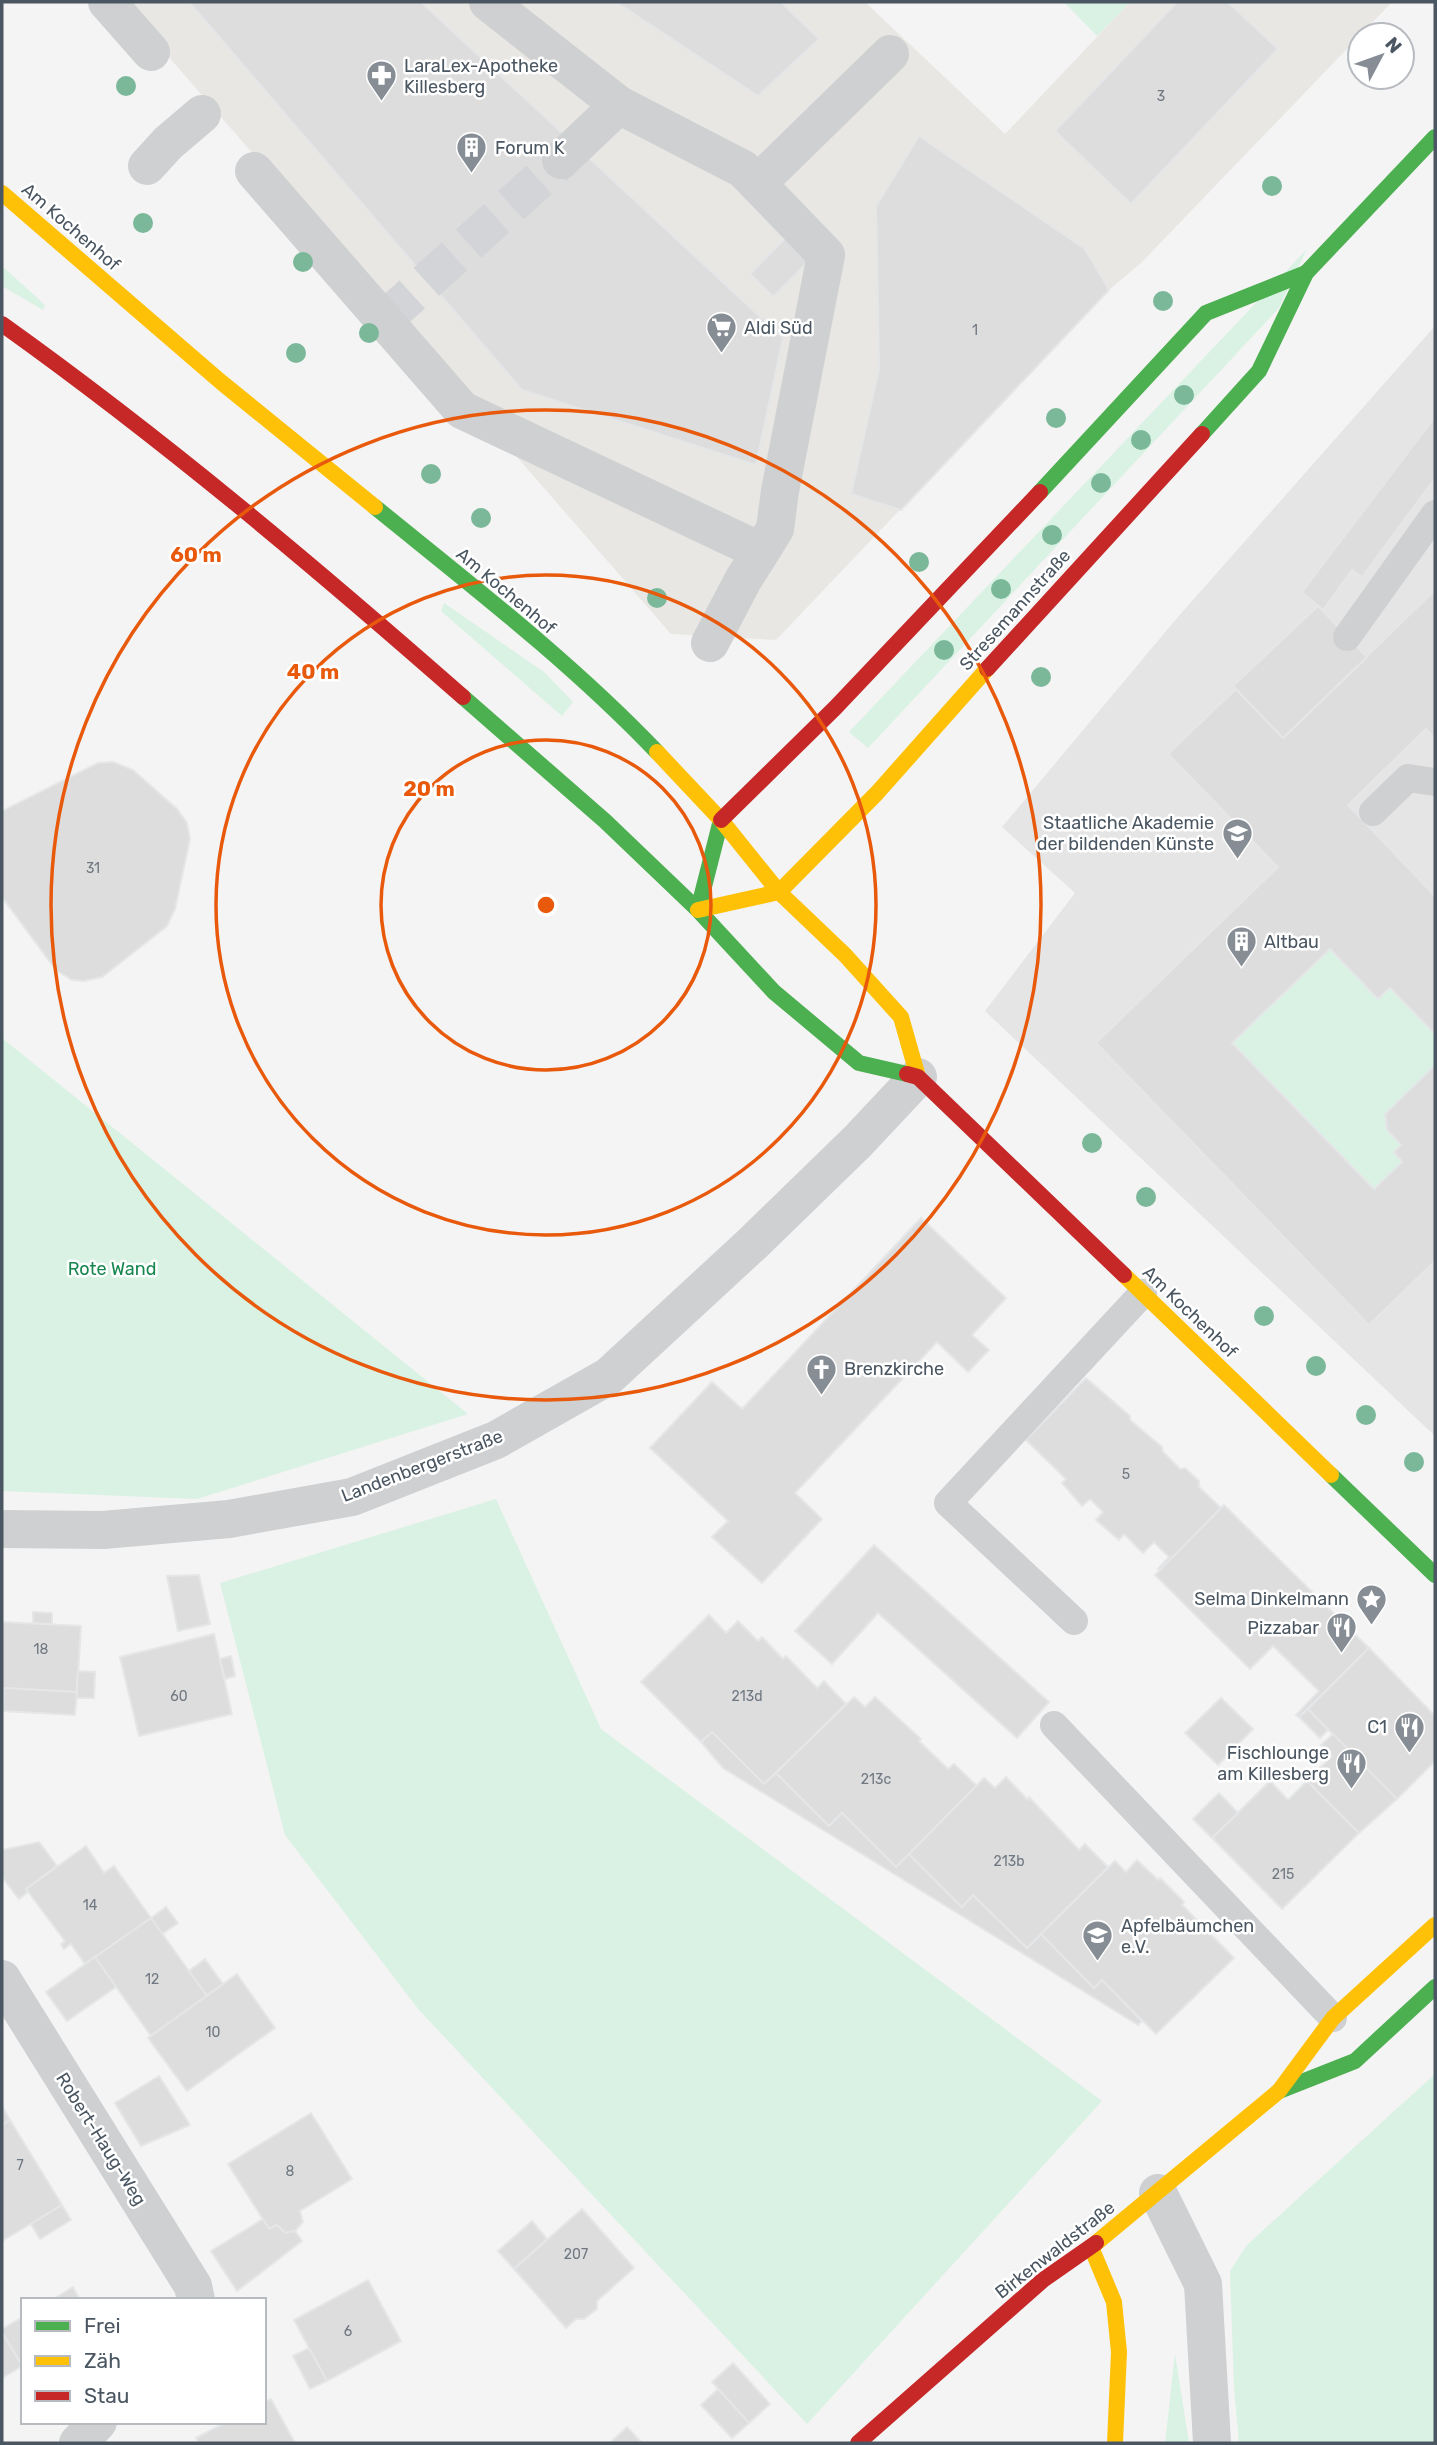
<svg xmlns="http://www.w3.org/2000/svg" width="1437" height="2445" font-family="Rubik,sans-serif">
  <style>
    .commercial { fill: #e8e7e3 }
    .education { fill: #e6e5e6 }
    .green { fill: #d9f2e3 }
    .building { fill: #ddddde; stroke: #e5e6e7; stroke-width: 2; fill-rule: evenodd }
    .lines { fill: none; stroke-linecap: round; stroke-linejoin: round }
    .street-tunnel { stroke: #d2d4d7; stroke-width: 38; stroke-dasharray: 38 19; stroke-linecap: butt }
    .lane { stroke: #ced0d2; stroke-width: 28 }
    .street { stroke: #ced0d2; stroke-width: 38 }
    .fast { stroke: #4caf50; stroke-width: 16 }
    .slow { stroke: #ffc107; stroke-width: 16 }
    .jam { stroke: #c62828; stroke-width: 16 }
    .tree { fill: #7ab899 }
    .ring { fill: none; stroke: #e8590c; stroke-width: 3.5 }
    .labels { text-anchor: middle; stroke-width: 5; stroke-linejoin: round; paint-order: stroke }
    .number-label { font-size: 14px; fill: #707881 }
    .poi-label { font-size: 18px; fill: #4a5661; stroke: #fff; text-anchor: start }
    .street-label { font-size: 18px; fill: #4a5661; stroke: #fff }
    .park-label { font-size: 18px; fill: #17864f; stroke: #fff }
    .centre { fill: #e8590c; stroke: #fff; stroke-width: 3.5 }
    .ring-label { font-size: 21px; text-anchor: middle; font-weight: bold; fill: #e8590c; stroke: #fff; stroke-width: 5; stroke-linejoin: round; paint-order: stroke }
  </style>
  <rect width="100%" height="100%" fill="#f4f4f4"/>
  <polygon class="commercial" points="121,2 865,2 1005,134 1130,2 1392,2 1142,262 1109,290 776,640 671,634"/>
  <polygon class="education" points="1435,326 1435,1436 985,1011 1075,893 1002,827 1177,618"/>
  <g class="green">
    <polygon points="1064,2 1130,2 1097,36"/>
    <polygon points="1307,249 1279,308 868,748 849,732"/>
    <polygon points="2,266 45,305 43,310 2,286"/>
    <polygon points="444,603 544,672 573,702 562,716 441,611"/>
    <polygon points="1330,949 1377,999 1390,988 1435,1034 1435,1065 1385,1115 1387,1130 1401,1145 1394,1152 1402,1162 1374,1189 1232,1043"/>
    <polygon points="2,1038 468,1414 197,1499 2,1491"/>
    <polygon points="496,1499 601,1729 1102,2101 807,2424 419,2010 285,1835 220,1583"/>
    <polygon points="1435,2074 1435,2443 1239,2443 1234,2387 1230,2271 1247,2245"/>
    <polygon points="1175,2354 1189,2443 1165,2443"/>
  </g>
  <g class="building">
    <path d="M189,2H421L783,338L756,465L522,390ZM514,210L553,247L524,271L488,237Z"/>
    <polygon points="189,2 421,2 783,338 756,465 522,390"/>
    <polygon points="616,2 781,2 819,39 758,96"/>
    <polygon points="616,2 781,2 819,39 758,96"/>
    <polygon points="1177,2 1228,2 1278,49 1131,204 1055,131"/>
    <polygon points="919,136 1085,249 1109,290 901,510 851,494 879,369 876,206"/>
    <polygon points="791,232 815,255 773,297 750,274"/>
    <polygon points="1435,417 1435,478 1362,577 1352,570 1323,610 1302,592"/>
    <polygon points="1435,590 1435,739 1426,729 1348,805 1435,896 1435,1034 1390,988 1378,999 1330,949 1232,1043 1374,1189 1402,1162 1394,1152 1401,1145 1387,1130 1385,1114 1435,1065 1435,1261 1369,1325 1096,1043 1278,867 1168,754 1236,689 1283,738"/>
    <polygon points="1318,606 1367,657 1283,738 1233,686"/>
    <polygon points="113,762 133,770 177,809 187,823 190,839 175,909 167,926 102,977 84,981 72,980 56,970 2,897 2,811 98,763"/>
    <polygon points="921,1218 1006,1298 972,1335 989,1350 968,1372 937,1342 795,1493 822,1519 762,1583 712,1537 728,1521 650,1448 712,1382 742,1409"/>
    <polygon points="1086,1378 1130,1416 1130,1420 1162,1447 1163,1452 1180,1469 1185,1468 1199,1481 1199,1487 1221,1508 1160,1571 1158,1569 1169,1557 1154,1542 1143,1553 1124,1534 1119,1540 1096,1520 1103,1512 1090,1499 1082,1506 1062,1483 1066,1479 1026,1440"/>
    <polygon points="1224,1505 1369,1648 1299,1717 1296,1715 1319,1691 1273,1646 1250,1669 1155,1575"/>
    <polygon points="874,1545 1049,1702 1017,1738 878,1613 832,1664 795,1631"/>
    <polygon points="199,1575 210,1624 178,1631 167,1576"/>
    <polygon points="33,1612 52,1613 52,1624 33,1623"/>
    <polygon points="709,1615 726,1633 738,1621 758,1641 762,1637 783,1659 786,1656 817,1688 824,1681 846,1704 764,1784 712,1732 701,1742 641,1682"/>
    <polygon points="2,1622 81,1626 77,1692 2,1688"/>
    <polygon points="214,1634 232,1714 139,1736 120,1657"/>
    <polygon points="1369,1648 1435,1716 1435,1761 1397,1799 1308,1709"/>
    <polygon points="231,1656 235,1676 225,1679 220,1659"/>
    <polygon points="78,1671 95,1672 94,1698 76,1698"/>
    <polygon points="4,1688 77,1692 75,1715 3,1711"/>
    <polygon points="854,1697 865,1707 875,1697 921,1739 919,1741 948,1769 954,1764 977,1786 896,1867 842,1813 829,1826 776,1773"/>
    <polygon points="1221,1698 1253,1729 1218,1765 1185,1733"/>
    <polygon points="1308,1709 1328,1730 1320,1738 1299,1717"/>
    <polygon points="712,1732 764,1784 776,1773 829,1826 842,1813 896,1867 909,1854 962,1907 973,1895 1027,1948 1041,1934 1094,1988 1102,1980 1142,2021 1138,2025 723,1768 701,1742"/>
    <polygon points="1333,1734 1397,1799 1359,1833 1307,1781 1332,1756 1321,1745"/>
    <polygon points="1006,1777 1028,1800 1029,1797 1079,1850 1085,1844 1108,1867 1027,1948 973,1895 962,1907 909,1854 984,1778 995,1788"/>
    <polygon points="1270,1781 1288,1800 1307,1781 1359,1833 1282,1909 1212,1838"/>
    <polygon points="1219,1793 1238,1813 1212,1838 1193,1819"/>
    <polygon points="39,1842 57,1866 26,1889 29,1891 19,1899 2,1877 2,1850"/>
    <polygon points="86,1846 104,1873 114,1866 151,1918 85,1964 71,1944 64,1949 61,1944 65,1941 26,1889"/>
    <polygon points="1137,1860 1158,1880 1160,1878 1184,1902 1182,1905 1234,1958 1156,2034 1102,1980 1094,1988 1041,1934 1115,1861 1126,1872"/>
    <polygon points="166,1907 178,1923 162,1934 151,1918"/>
    <polygon points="151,1918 207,1996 151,2036 95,1957"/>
    <polygon points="95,1957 116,1987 67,2021 46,1992"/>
    <polygon points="205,1959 223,1984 207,1996 189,1971"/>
    <polygon points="237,1974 275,2028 187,2091 148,2038"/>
    <polygon points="159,2076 190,2125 141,2146 115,2103"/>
    <polygon points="2,2106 10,2120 2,2125"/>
    <polygon points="311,2113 352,2179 300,2211 303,2222 295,2231 285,2233 277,2225 269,2229 228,2164"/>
    <polygon points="10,2120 62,2205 2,2241 2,2125"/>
    <polygon points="62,2205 71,2220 40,2239 31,2224"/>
    <polygon points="582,2209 634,2268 597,2301 597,2309 584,2319 576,2319 566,2328 514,2269"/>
    <polygon points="263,2219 269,2229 277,2225 285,2233 295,2231 302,2241 237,2291 211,2251"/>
    <polygon points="532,2221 547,2239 514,2269 498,2251"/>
    <polygon points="368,2280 401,2341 327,2381 294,2320"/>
    <polygon points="73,2287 80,2300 52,2300"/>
    <polygon points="23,2317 23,2367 2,2332 2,2329"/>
    <polygon points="3,2334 22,2366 2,2378 2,2335"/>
    <polygon points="309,2348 327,2381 310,2389 293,2356"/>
    <polygon points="733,2363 770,2404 749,2423 712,2382"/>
    <polygon points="718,2389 749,2423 732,2438 701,2405"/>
    <polygon points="271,2399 295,2443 199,2443 196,2438 226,2422 264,2422 264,2402"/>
    <polygon points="627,2427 642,2443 610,2443"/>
  </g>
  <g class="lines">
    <polyline class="street-tunnel" points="384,320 561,160"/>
    <g class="lane">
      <polyline points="1347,637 1435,514"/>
      <polyline points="1373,812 1408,778 1435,782"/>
      <polyline points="1074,1621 948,1503 1143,1293"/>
      <polyline points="1054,1725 1333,2018"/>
    </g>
    <g class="street">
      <polyline points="107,2 151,52"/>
      <polyline points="488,2 619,105 743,169 826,255 780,491 775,529 743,580 710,643"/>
      <polyline points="561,160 619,105"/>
      <polyline points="147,166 168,143 202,114"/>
      <polyline points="254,171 462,410 760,551"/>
      <polyline points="758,183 890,54"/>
      <polyline points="2,1529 103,1530 229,1519 352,1497 496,1440 609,1376 752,1244 858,1141 918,1077"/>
      <polyline points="2,1979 193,2286 196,2300"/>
      <polyline points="1158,2193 1203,2284 1212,2443"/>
      <polyline points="78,2443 98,2422"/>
    </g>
    <g class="fast">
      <polyline points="1202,434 1259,371 1306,273 1435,137"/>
      <polyline points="1040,492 1206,313 1306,273"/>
      <path d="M375,507C471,585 571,662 657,752"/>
      <polyline points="463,697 605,821 698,910 774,992 859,1063 907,1074"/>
      <polyline points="698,910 721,820"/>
      <polyline points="1331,1475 1435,1575"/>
      <polyline points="1279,2091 1355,2061 1435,1987"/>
    </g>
    <g class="slow">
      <polyline points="2,193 221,382 375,507"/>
      <polyline points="657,752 721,820 779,892 845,955 901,1017 918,1077"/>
      <polyline points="698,910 779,892 877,793 987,669"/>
      <polyline points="1124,1275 1331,1475"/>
      <polyline points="1096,2243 1279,2091 1333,2018 1435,1925"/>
      <polyline points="1091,2247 1114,2302 1119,2352 1115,2443"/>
    </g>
    <g class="jam">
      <path d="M2,324C163,439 315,567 463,697"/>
      <polyline points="987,669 1202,434"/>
      <polyline points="721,820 835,708 1040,492"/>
      <polyline points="907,1074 918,1077 1124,1275"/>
      <polyline points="858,2443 1043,2280 1096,2243"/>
    </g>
  </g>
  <g class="tree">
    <circle cx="126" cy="86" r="10"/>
    <circle cx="1272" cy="186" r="10"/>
    <circle cx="143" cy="223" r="10"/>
    <circle cx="303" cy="262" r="10"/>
    <circle cx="1163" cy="301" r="10"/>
    <circle cx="369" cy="333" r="10"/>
    <circle cx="296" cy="353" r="10"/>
    <circle cx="1184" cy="395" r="10"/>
    <circle cx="1056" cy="418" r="10"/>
    <circle cx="1141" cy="440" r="10"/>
    <circle cx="431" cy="474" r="10"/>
    <circle cx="1101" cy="483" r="10"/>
    <circle cx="481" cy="518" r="10"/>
    <circle cx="1052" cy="535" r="10"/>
    <circle cx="919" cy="562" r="10"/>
    <circle cx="1001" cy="589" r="10"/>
    <circle cx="657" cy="598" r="10"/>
    <circle cx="944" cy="650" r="10"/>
    <circle cx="1041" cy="677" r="10"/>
    <circle cx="1092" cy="1143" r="10"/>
    <circle cx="1146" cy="1197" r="10"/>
    <circle cx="1264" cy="1316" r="10"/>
    <circle cx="1316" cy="1366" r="10"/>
    <circle cx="1366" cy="1415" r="10"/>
    <circle cx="1414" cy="1462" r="10"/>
  </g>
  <g class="ring">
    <circle cx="546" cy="905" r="165"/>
    <circle cx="546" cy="905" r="330"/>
    <circle cx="546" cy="905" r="495"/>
  </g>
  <defs>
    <symbol id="pharmacy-pin" viewBox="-11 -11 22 30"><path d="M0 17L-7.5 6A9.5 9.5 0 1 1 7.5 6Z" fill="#868d94" stroke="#fff"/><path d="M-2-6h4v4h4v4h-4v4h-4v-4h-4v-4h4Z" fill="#fff"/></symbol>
    <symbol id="building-pin" viewBox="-11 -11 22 30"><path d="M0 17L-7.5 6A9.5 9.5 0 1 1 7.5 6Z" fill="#868d94" stroke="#fff"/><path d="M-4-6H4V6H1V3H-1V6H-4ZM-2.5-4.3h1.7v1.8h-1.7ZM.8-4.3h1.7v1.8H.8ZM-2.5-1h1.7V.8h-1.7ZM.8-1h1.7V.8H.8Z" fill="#fff"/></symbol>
    <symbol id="supermarket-pin" viewBox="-11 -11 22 30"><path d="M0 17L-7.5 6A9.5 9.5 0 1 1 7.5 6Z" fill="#868d94" stroke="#fff"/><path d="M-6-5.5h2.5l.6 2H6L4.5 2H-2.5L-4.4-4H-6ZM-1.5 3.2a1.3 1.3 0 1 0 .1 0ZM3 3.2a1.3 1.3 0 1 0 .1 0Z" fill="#fff"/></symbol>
    <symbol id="university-pin" viewBox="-11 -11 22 30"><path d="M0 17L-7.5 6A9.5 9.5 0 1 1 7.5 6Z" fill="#868d94" stroke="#fff"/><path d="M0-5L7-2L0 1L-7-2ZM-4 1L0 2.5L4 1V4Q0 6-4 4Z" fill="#fff"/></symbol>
    <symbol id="church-pin" viewBox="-11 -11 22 30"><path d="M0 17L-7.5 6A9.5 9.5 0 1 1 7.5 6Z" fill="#868d94" stroke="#fff"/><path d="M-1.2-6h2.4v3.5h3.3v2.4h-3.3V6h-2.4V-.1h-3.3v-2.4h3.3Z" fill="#fff"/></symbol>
    <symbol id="sight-pin" viewBox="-11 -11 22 30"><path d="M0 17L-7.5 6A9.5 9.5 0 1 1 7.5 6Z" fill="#868d94" stroke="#fff"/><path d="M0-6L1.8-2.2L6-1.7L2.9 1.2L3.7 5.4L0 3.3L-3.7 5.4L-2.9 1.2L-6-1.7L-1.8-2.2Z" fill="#fff"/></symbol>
    <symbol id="restaurant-pin" viewBox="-11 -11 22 30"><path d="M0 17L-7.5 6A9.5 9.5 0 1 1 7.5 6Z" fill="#868d94" stroke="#fff"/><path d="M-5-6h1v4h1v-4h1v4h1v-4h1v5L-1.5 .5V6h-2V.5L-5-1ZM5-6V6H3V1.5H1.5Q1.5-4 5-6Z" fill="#fff"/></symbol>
    <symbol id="school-pin" viewBox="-11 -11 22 30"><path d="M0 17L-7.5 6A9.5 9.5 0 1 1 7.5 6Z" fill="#868d94" stroke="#fff"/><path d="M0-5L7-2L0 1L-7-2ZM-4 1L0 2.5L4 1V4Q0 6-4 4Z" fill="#fff"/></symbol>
  </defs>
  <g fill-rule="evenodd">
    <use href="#pharmacy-pin" x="364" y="58" width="35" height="47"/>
    <use href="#building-pin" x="454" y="130" width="35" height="47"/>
    <use href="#supermarket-pin" x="704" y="310" width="35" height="47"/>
    <use href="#university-pin" x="1220" y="816" width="35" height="47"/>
    <use href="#building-pin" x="1224" y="924" width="35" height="47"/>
    <use href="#church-pin" x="804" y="1352" width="35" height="47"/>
    <use href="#sight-pin" x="1354" y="1582" width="35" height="47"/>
    <use href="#restaurant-pin" x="1324" y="1610" width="35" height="47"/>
    <use href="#restaurant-pin" x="1392" y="1710" width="35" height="47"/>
    <use href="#restaurant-pin" x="1334" y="1746" width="35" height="47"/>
    <use href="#school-pin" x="1080" y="1918" width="35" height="47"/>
  </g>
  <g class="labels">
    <g class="number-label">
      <text x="1161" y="101">3</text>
      <text x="975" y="335">1</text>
      <text x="93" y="873">31</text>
      <text x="1126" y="1479">5</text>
      <text x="41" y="1654">18</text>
      <text x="179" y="1701">60</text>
      <text x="747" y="1701">213d</text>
      <text x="876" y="1784">213c</text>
      <text x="1009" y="1866">213b</text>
      <text x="1283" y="1879">215</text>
      <text x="90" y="1910">14</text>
      <text x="152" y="1984">12</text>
      <text x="213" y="2037">10</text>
      <text x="20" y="2170">7</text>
      <text x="290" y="2176">8</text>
      <text x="576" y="2259">207</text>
      <text x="348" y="2336">6</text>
    </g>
    <g class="poi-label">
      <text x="404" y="72">LaraLex-Apotheke<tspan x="404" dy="21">Killesberg</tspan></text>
      <text x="495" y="154">Forum K</text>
      <text x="744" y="334">Aldi Süd</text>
      <text x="1214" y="829" text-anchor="end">Staatliche Akademie<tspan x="1214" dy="21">der bildenden Künste</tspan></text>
      <text x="1264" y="948">Altbau</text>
      <text x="844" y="1375">Brenzkirche</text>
      <text x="1349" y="1605" text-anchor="end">Selma Dinkelmann</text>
      <text x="1319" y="1634" text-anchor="end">Pizzabar</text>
      <text x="1387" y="1733" text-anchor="end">C1</text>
      <text x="1329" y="1759" text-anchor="end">Fischlounge<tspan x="1329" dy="21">am Killesberg</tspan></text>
      <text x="1121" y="1932">Apfelbäumchen<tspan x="1121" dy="21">e.V.</tspan></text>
    </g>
    <g class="street-label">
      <text transform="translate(71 227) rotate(41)" y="6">Am Kochenhof</text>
      <text transform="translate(506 591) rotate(40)" y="6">Am Kochenhof</text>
      <text transform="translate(1015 610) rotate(-48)" y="6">Stresemannstraße</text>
      <text transform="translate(1190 1312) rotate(44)" y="6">Am Kochenhof</text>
      <text transform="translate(422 1466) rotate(-21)" y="6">Landenbergerstraße</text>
      <text transform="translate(101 2139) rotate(58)" y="6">Robert-Haug-Weg</text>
      <text transform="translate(1055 2250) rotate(-38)" y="6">Birkenwaldstraße</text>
    </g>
    <g class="park-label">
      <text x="112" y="1275">Rote Wand</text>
    </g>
  </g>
  <circle cx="546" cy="905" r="10" class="centre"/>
  <g class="ring-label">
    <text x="196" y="562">60 m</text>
    <text x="313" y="679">40 m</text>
    <text x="429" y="796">20 m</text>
  </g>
  <rect width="1437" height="2445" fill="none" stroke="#4a5661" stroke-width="7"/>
  <rect x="21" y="2298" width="245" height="126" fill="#ffffff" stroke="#b7bbc0" stroke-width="2"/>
  <rect x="35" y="2321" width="35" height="10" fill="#4caf50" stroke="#b7bbc0" stroke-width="2"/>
  <text x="84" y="2333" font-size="21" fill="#4a5661">Frei</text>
  <rect x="35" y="2356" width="35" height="10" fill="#ffc107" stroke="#b7bbc0" stroke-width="2"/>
  <text x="84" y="2368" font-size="21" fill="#4a5661">Zäh</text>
  <rect x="35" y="2391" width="35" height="10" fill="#c62828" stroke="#b7bbc0" stroke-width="2"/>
  <text x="84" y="2403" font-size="21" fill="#4a5661">Stau</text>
  <g transform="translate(1381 56) rotate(49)"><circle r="33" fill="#ffffff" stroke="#b7bbc0" stroke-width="2"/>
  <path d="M0-5L12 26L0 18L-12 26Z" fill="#868d94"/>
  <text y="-10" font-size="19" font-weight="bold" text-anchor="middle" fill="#4a5661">N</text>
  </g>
</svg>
